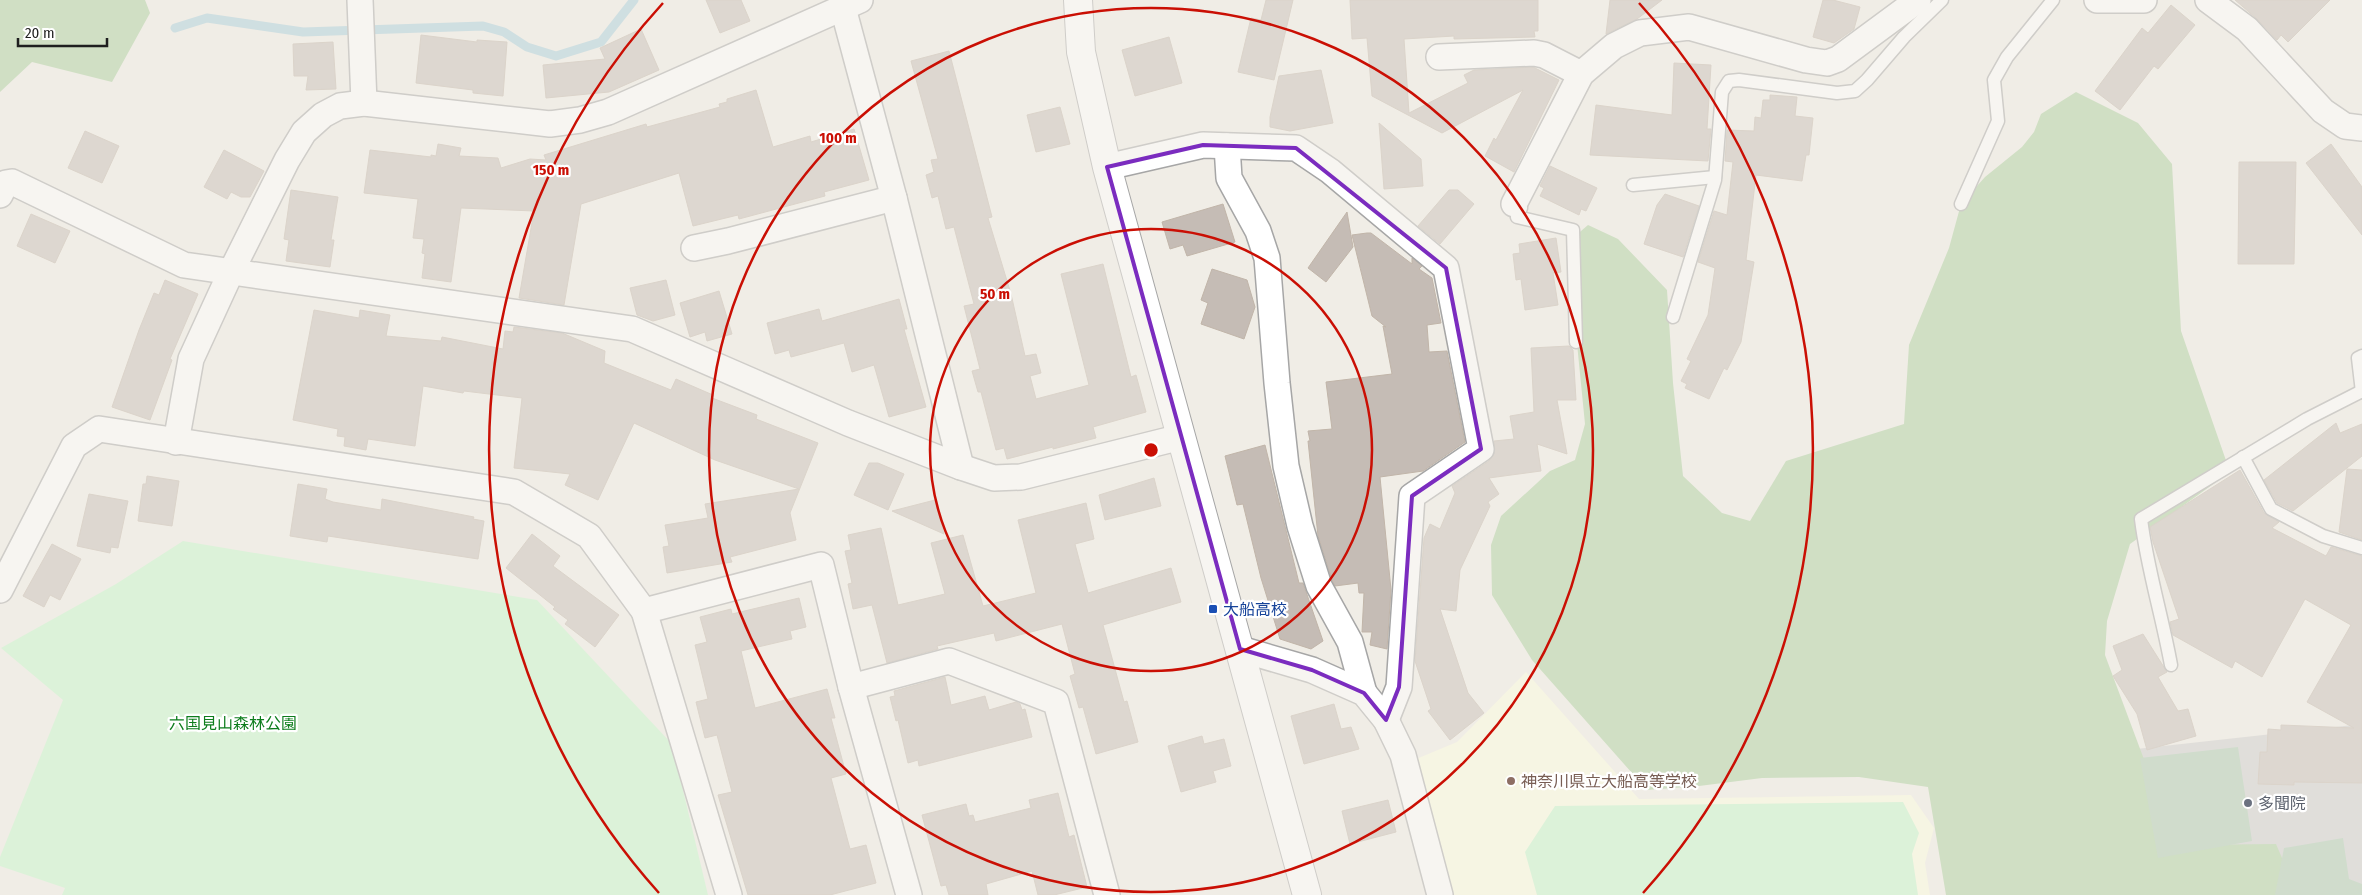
<svg xmlns="http://www.w3.org/2000/svg" width="2362" height="895" font-family="'Fira Sans Condensed','Noto Sans JP',sans-serif">
  <style>
    .education { fill: #fdfee0 }
    .religious { fill: #cdcdcd }
    .forest { fill: #a8ce9c }
    .cemetery { fill: #a8c8ae }
    .park { fill: #c4f8cb }
    .lines { fill: none; stroke-linecap: round; stroke-linejoin: round }
    .stream { stroke: #a7cedc; stroke-width: 9 }
    .building { fill: #c5bcb5; stroke: #c1b5a9 }
    .service-casing { stroke: #a6a6a6; stroke-width: 15 }
    .minor-casing { stroke: #a6a6a6; stroke-width: 28 }
    .tertiary-casing { stroke: #a6a6a6; stroke-width: 30 }
    .service { stroke: #fff; stroke-width: 12 }
    .minor { stroke: #fff; stroke-width: 25 }
    .tertiary { stroke: #fff; stroke-width: 28 }
    .marked { fill: none; stroke: #7b2cbf; stroke-width: 4; stroke-linejoin: round }
    .ring { fill: none; stroke: #ca0f04; stroke-width: 2.5 }
    .transit-dot { fill: #1a4fb4; stroke: #fff; stroke-width: 2 }
    .education-dot { fill: #8d6e63; stroke: #fff; stroke-width: 2 }
    .worship-dot { fill: #6b7280; stroke: #fff; stroke-width: 2 }
    .labels { text-anchor: middle; stroke-width: 4.5; stroke-linejoin: round; paint-order: stroke }
    .transit-label { font-size: 16px; fill: #164399; stroke: #fff; text-anchor: start }
    .park-label { font-size: 16px; fill: #0e7d1d; stroke: #fff }
    .education-label { font-size: 16px; fill: #785e54; stroke: #fff; text-anchor: start }
    .worship-label { font-size: 16px; fill: #5b616d; stroke: #fff; text-anchor: start }
    .centre { fill: #ca0f04; stroke: #fff; stroke-width: 2.5 }
    .ring-label { font-size: 15px; text-anchor: middle; font-weight: bold; fill: #ca0f04; stroke: #fff; stroke-width: 4.5; stroke-linejoin: round; paint-order: stroke }
  </style>
  <rect width="100%" height="100%" fill="#f0ede6"/>
  <polygon class="education" points="1526,672 1639,799 1911,795 1934,828 1925,863 1930,895 1428,895 1397,767 1457,742"/>
  <polygon class="religious" points="2362,724 2362,895 2145,878 2127,750"/>
  <g class="forest">
    <polygon points="0,0 145,0 150,13 112,82 32,62 0,92"/>
    <polygon points="2076,92 2138,123 2172,164 2181,331 2230,472 2130,544 2107,621 2105,655 2176,845 2276,844 2289,874 2292,895 1946,895 1928,787 1859,777 1762,778 1699,786 1647,790 1532,660 1492,595 1491,545 1501,516 1550,471 1575,460 1585,424 1567,243 1588,225 1618,239 1667,290 1673,383 1683,476 1722,513 1750,521 1786,461 1904,424 1909,345 1949,248 1961,204 1985,177 2022,147 2034,132 2041,114"/>
  </g>
  <g class="cemetery">
    <polygon points="2238,747 2252,841 2158,858 2140,758"/>
    <polygon points="2343,838 2349,879 2362,884 2362,895 2275,895 2284,848"/>
  </g>
  <g class="park">
    <polygon points="183,541 537,600 672,744 708,895 62,895 65,888 0,866 0,857 63,700 1,648 116,584"/>
    <polygon points="1903,802 1919,833 1912,854 1918,895 1537,895 1525,852 1555,806"/>
  </g>
  <g class="lines">
    <polyline class="stream" points="175,28 207,18 303,32 483,26 504,32 527,47 556,56 601,42 634,0"/>
  </g>
  <g class="building">
    <polygon points="706,0 741,0 750,21 720,33"/>
    <polygon points="1266,0 1293,0 1274,80 1238,72 1251,18 1261,20"/>
    <polygon points="1350,0 1538,0 1538,31 1534,31 1535,37 1454,39 1454,36 1404,39 1409,113 1468,83 1464,75 1474,70 1533,67 1559,80 1514,172 1485,156 1494,138 1496,140 1523,90 1442,133 1372,96 1367,38 1352,39"/>
    <polygon points="1610,0 1662,0 1637,19 1606,34"/>
    <polygon points="1823,0 1833,0 1860,7 1854,29 1834,43 1813,37"/>
    <polygon points="2235,0 2330,0 2288,42 2281,35 2277,40 2257,19"/>
    <polygon points="2171,5 2195,25 2158,69 2154,66 2120,110 2095,91 2142,28 2148,33"/>
    <polygon points="641,29 659,70 609,92 546,98 543,65 605,59 600,48"/>
    <polygon points="421,35 477,42 477,40 507,42 503,96 473,93 473,90 416,83"/>
    <polygon points="1169,37 1182,83 1135,96 1122,50"/>
    <polygon points="333,42 336,89 306,90 308,76 294,76 293,44"/>
    <polygon points="949,51 992,217 988,218 1011,294 1025,356 1036,354 1041,373 1030,376 1036,399 1089,385 1061,274 1103,264 1131,377 1136,375 1146,412 1093,427 1096,438 1053,449 1053,447 1007,459 1004,448 996,450 981,392 978,392 972,371 980,369 964,306 974,304 954,227 946,229 938,196 932,198 926,175 934,172 931,160 938,159 911,61"/>
    <polygon points="1674,63 1711,65 1707,129 1711,129 1708,161 1590,155 1596,105 1672,115"/>
    <polygon points="1321,70 1333,123 1290,131 1270,127 1270,117 1279,76"/>
    <polygon points="756,90 773,147 810,136 811,142 854,129 869,180 824,192 825,196 739,219 738,215 693,226 679,173 581,204 564,305 519,298 534,211 461,208 451,282 422,278 425,254 422,253 424,239 413,238 418,199 364,193 370,150 431,157 431,155 436,156 438,144 461,148 459,156 498,158 501,168 530,159 546,160 544,155 646,124 647,127 720,107 719,104 727,102 727,99"/>
    <polygon points="1770,95 1797,97 1795,116 1813,118 1809,155 1806,155 1802,181 1756,175 1746,260 1754,262 1741,342 1727,370 1724,368 1709,399 1685,388 1687,384 1681,381 1691,361 1687,359 1708,315 1715,268 1698,262 1714,211 1727,215 1733,162 1725,161 1727,130 1754,131 1755,117 1761,118 1763,100 1770,100"/>
    <polygon points="1060,107 1070,144 1036,152 1027,115"/>
    <polygon points="1379,123 1421,159 1423,186 1384,189"/>
    <polygon points="85,131 119,146 102,183 68,168"/>
    <polygon points="2331,144 2362,187 2362,235 2306,163"/>
    <polygon points="224,150 264,171 250,197 241,197 231,192 227,199 204,187"/>
    <polygon points="2239,162 2296,162 2294,264 2238,264"/>
    <polygon points="1550,166 1597,188 1586,211 1581,209 1579,215 1540,196 1544,188 1540,186"/>
    <polygon points="291,190 338,197 331,240 334,240 330,267 286,261 289,240 284,239"/>
    <polygon points="1449,190 1458,190 1474,204 1440,244 1418,226"/>
    <polygon points="1665,194 1699,206 1683,257 1644,244 1657,205"/>
    <polygon points="1223,204 1235,242 1187,256 1183,245 1170,249 1162,222"/>
    <polygon points="1347,212 1353,247 1326,282 1308,268"/>
    <polygon points="31,214 70,231 55,263 17,246"/>
    <polygon points="1367,233 1371,233 1412,264 1412,258 1422,266 1419,269 1432,278 1441,323 1427,325 1429,352 1447,351 1465,442 1423,471 1380,477 1391,590 1387,649 1370,645 1372,632 1362,632 1364,593 1359,593 1358,583 1335,586 1332,580 1318,536 1308,441 1310,441 1308,431 1332,429 1326,382 1392,374 1383,326 1386,327 1372,316 1352,235"/>
    <polygon points="1556,238 1561,272 1553,273 1558,305 1525,310 1521,279 1516,280 1513,254 1520,253 1519,244"/>
    <polygon points="1212,269 1247,280 1255,307 1244,339 1201,324 1208,303 1201,300"/>
    <polygon points="165,280 198,294 170,359 172,360 150,420 112,407 139,330 154,293 159,295"/>
    <polygon points="666,280 675,315 653,321 637,315 630,288"/>
    <polygon points="719,291 732,334 707,341 705,332 690,337 680,303"/>
    <polygon points="899,299 907,329 904,329 926,407 889,417 874,365 852,372 844,343 791,357 789,350 775,354 767,323 819,309 822,321"/>
    <polygon points="314,310 359,318 360,310 390,315 386,336 441,341 442,337 503,349 505,331 513,332 514,327 562,333 605,351 604,363 671,390 676,379 713,395 712,398 757,415 756,419 818,443 790,513 796,540 730,557 732,562 667,573 663,547 669,546 665,525 708,518 705,504 799,489 715,460 634,423 598,500 565,485 570,474 514,468 522,398 464,391 463,393 423,386 415,446 368,439 366,450 344,446 345,437 337,436 338,429 293,420"/>
    <polygon points="1569,346 1573,350 1576,400 1557,400 1567,454 1537,444 1541,471 1489,478 1499,494 1488,502 1490,506 1460,570 1456,611 1440,609 1468,693 1484,713 1450,740 1428,711 1431,709 1415,661 1424,538 1430,524 1440,529 1455,493 1452,486 1489,461 1494,454 1494,441 1514,439 1510,416 1534,412 1531,348"/>
    <polygon points="2336,423 2340,433 2362,424 2362,456 2293,511 2277,503 2264,480"/>
    <polygon points="1265,445 1299,583 1303,583 1323,641 1311,649 1280,639 1261,578 1243,504 1237,505 1225,456"/>
    <polygon points="869,463 878,463 904,474 888,510 854,495"/>
    <polygon points="2347,469 2362,470 2362,540 2339,532"/>
    <polygon points="2240,470 2264,513 2279,522 2272,528 2326,556 2331,547 2362,556 2362,783 2294,782 2294,785 2258,784 2260,752 2267,752 2268,729 2281,730 2281,725 2354,728 2307,702 2351,625 2305,599 2262,677 2235,661 2232,668 2173,635 2170,622 2179,619 2153,542 2150,527"/>
    <polygon points="147,476 179,481 172,526 138,521 143,484 146,484"/>
    <polygon points="1154,478 1161,506 1105,520 1099,495"/>
    <polygon points="298,484 327,489 325,499 333,502 381,510 382,499 474,517 473,519 484,521 478,559 328,536 327,542 290,536"/>
    <polygon points="89,494 128,501 118,548 111,547 110,553 77,546"/>
    <polygon points="935,500 944,534 892,511"/>
    <polygon points="1086,503 1094,539 1075,544 1088,593 1171,568 1181,602 1103,625 1124,702 1127,701 1138,742 1096,754 1083,707 1079,708 1070,676 1075,674 1062,624 996,641 994,633 937,646 938,649 887,663 872,605 853,609 848,584 852,583 845,551 851,550 848,535 881,528 898,605 945,594 931,543 963,535 983,606 1036,593 1018,520"/>
    <polygon points="532,534 560,556 553,566 619,615 595,647 565,624 568,620 553,609 555,607 506,568"/>
    <polygon points="52,544 81,559 60,600 50,595 44,607 23,596"/>
    <polygon points="799,598 806,627 790,631 792,639 741,651 755,708 827,689 835,718 831,718 846,774 831,778 850,849 866,845 876,883 830,895 748,895 718,795 732,792 717,735 705,738 696,702 708,699 695,645 707,642 700,617 731,609 732,614"/>
    <polygon points="2143,634 2167,672 2158,677 2178,711 2188,709 2196,736 2147,750 2137,714 2113,676 2122,670 2113,646"/>
    <polygon points="945,677 951,705 985,696 989,710 1016,702 1020,704 1022,710 1025,709 1032,737 919,766 918,760 908,763 898,720 896,721 890,697 895,696 894,691"/>
    <polygon points="1334,704 1341,729 1351,727 1359,749 1304,764 1291,716"/>
    <polygon points="1202,736 1204,744 1224,739 1231,766 1213,771 1216,782 1181,792 1168,746"/>
    <polygon points="1058,793 1069,837 1074,835 1087,887 1054,895 1038,895 1032,871 986,884 988,895 949,895 946,885 941,886 922,815 966,804 969,816 973,815 975,822 1031,808 1029,800"/>
    <polygon points="1388,800 1396,832 1350,844 1342,811"/>
  </g>
  <g class="lines">
    <defs>
      <g id="service">
        <polyline points="1633,185 1715,177"/>
        <polyline points="1514,204 1521,208 1517,217 1573,230 1576,342"/>
        <polyline points="1961,204 1998,121 1994,80 2007,57 2053,0"/>
        <polyline points="1673,317 1715,180 1722,92 1729,81 1739,80 1837,93 1855,91 1867,80 1904,37 1942,0"/>
        <polyline points="2362,356 2358,358 2362,392"/>
        <polyline points="2243,457 2271,509 2323,536 2362,548"/>
        <path d="M2171,665C2162,615 2147,568 2141,519L2307,419L2362,391"/>
      </g>
      <g id="minor">
        <polyline points="360,0 364,103"/>
        <polyline points="2097,0 2144,0"/>
        <polyline points="2208,0 2247,29 2323,111 2345,126 2362,128"/>
        <polyline points="843,8 894,198 961,467"/>
        <polyline points="1439,57 1534,53 1544,55 1581,74"/>
        <polyline points="1227,146 1229,178 1258,231 1267,258 1277,383 1286,466 1300,526 1319,586 1350,642 1364,693"/>
        <polyline points="1107,167 1203,145 1296,148 1330,171 1446,268 1481,449 1412,496 1399,687 1386,720"/>
        <polyline points="0,195 6,183 12,182 184,265 632,329 848,423 961,467 994,478 1021,477 1181,437"/>
        <polyline points="1514,204 1581,74 1614,46 1640,33 1689,27 1806,60 1827,63 1838,59 1918,0"/>
        <polyline points="694,248 728,241 894,198"/>
        <polyline points="176,442 191,359 231,272 287,160 304,132 323,115 340,106 364,103 550,124 580,120 608,112 860,0"/>
        <polyline points="0,590 74,446 99,429 514,492 589,536 644,611 729,895"/>
        <polyline points="644,611 821,565 851,687 909,895"/>
        <polyline points="1240,649 1312,670 1364,693 1386,720 1403,755 1440,895"/>
        <polyline points="851,687 949,661 1056,702 1107,895"/>
      </g>
      <polyline id="tertiary" points="1078,0 1081,52 1107,167 1307,895"/>
    </defs>
    <use href="#service" class="service-casing"/>
    <use href="#minor" class="minor-casing"/>
    <use href="#tertiary" class="tertiary-casing"/>
    <use href="#service" class="service"/>
    <use href="#minor" class="minor"/>
    <use href="#tertiary" class="tertiary"/>
  </g>
  <path d="M0 0H2362V895H0ZM1203,145L1296,148L1446,268L1481,449L1412,496L1399,687L1386,720L1364,693L1312,670L1240,649L1107,167Z" fill="#f0ede6" fill-opacity=".55" fill-rule="evenodd"/>
  <path class="marked" d="M1203,145L1296,148L1446,268L1481,449L1412,496L1399,687L1386,720L1364,693L1312,670L1240,649L1107,167Z"/>
  <g class="ring">
    <circle cx="1151" cy="450" r="221"/>
    <circle cx="1151" cy="450" r="442"/>
    <path d="M659 893A662 662 0 0 1 663 3M1639 3A662 662 0 0 1 1643 893"/>
  </g>
  <rect class="transit-dot" x="1208" y="604" width="10" height="10" rx="2.5"/>
  <circle class="education-dot" cx="1511" cy="781" r="5"/>
  <circle class="worship-dot" cx="2248" cy="803" r="5"/>
  <g class="labels">
    <g class="transit-label">
      <text x="1223" y="615">大船高校</text>
    </g>
    <g class="park-label">
      <text x="233" y="729">六国見山森林公園</text>
    </g>
    <g class="education-label">
      <text x="1521" y="787">神奈川県立大船高等学校</text>
    </g>
    <g class="worship-label">
      <text x="2258" y="809">多聞院</text>
    </g>
  </g>
  <circle cx="1151" cy="450" r="8" class="centre"/>
  <g class="ring-label">
    <text x="838" y="143">100 m</text>
    <text x="551" y="175">150 m</text>
    <text x="995" y="299">50 m</text>
  </g>
  <path d="M18 38v8h89v-8" fill="none" stroke="#1f1f1f" stroke-width="2.5"/>
  <text x="25" y="38" font-size="15" fill="#1f1f1f" stroke="#ffffff" stroke-width="4" paint-order="stroke">20 m</text>
</svg>
